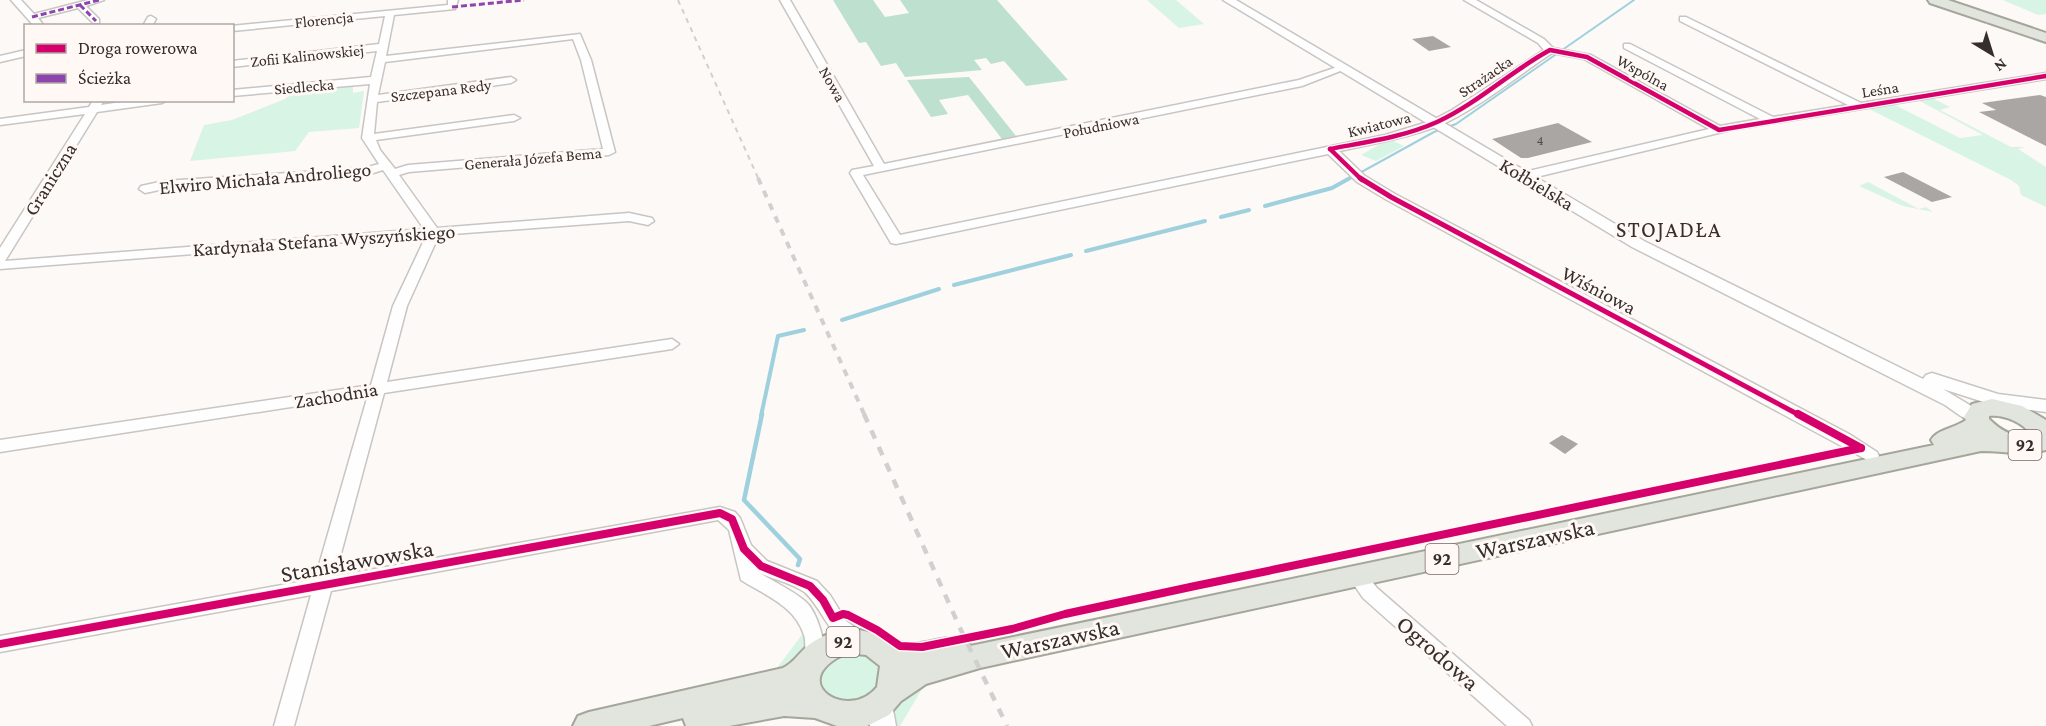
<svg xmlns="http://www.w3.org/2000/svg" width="2046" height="726" font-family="'Crimson Pro',serif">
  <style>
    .green { fill: #d8f4e4 }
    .forest { fill: #bee0ce }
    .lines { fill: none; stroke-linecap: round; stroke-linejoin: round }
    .stream-far2 { stroke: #9ed1dd; stroke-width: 2 }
    .stream-far1 { stroke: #9ed1dd; stroke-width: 4 }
    .stream { stroke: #9ed1dd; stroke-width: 4.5 }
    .building { fill: #aaa6a4 }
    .minor-casing { stroke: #c8c5c3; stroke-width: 3 }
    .tertiary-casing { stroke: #c8c5c3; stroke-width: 3 }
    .primary-casing { stroke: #a4a69a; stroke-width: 4 }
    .minor { fill: #fffefe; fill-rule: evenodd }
    .tertiary { fill: #fffefe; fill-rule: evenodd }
    .primary { fill: #e2e5dd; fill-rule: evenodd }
    .rail-far2 { stroke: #d2d0cf; stroke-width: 2; stroke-dasharray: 5 5; stroke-linecap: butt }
    .rail-far1 { stroke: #d2d0cf; stroke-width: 4; stroke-dasharray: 7 7; stroke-linecap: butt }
    .rail { stroke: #d2d0cf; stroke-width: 4.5; stroke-dasharray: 9 9; stroke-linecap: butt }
    .quiet { stroke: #8e44ad; stroke-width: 3; stroke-dasharray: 6 3; stroke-linecap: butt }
    .cycleway-far2-casing { stroke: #fff8f4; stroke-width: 7 }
    .cycleway-far1-casing { stroke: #fff8f4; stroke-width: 9 }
    .cycleway-casing { stroke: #fff8f4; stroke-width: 11 }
    .cycleway-far2 { stroke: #d6006c; stroke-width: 4.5 }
    .cycleway-far1 { stroke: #d6006c; stroke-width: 5 }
    .cycleway { stroke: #d6006c; stroke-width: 8 }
    .labels { text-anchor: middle; stroke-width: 6; stroke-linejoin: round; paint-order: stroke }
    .far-number-label { font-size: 14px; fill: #524d4a }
    .far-street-label { font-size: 16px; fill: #342f2c; stroke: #fff8f4 }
    .shield { fill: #fff8f4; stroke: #716b68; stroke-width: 1.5 }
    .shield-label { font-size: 18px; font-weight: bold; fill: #342f2c }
    .street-label { font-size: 20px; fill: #342f2c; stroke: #fff8f4 }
    .quarter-label { font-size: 22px; letter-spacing: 1.5px; fill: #342f2c; stroke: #fff8f4 }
    .near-street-label { font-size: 24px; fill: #342f2c; stroke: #fff8f4 }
  </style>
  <rect width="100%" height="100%" fill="#fcf9f7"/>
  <g class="green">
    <polygon points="1147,0 1176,0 1204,24 1179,28"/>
    <polygon points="2003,0 2046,0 2046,14 2038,15"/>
    <polygon points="350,86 353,86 353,93 364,91 359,128 309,132 295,151 190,161 204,125 232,120 285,99 291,94 291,91 297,90"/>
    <polygon points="1932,98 1950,107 1940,110 2011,147 2026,147 2018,149 2046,167 2046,207 2021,195 2019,186 2011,180 1867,108 1893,104 1960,138 1983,135 1918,100"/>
    <polygon points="1389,139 1404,146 1376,161 1361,155"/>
    <polygon points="1868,182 1919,209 1926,207 1933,212 1903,206 1859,186"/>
    <path d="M806,634C806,652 797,660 785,672H774L801,636Z"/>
    <polygon points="857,649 884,666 878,695 834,709 812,676 822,661"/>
    <path d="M925,684L900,726H891C894,701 903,695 925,684Z"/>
  </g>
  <g class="forest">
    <polygon points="833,0 873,0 885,17 909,13 900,0 997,0 1068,80 1026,86 1004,61 991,64 986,58 974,60 982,70 905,77 896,63 881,66 866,42 859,43"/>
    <polygon points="969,77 1016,136 1002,139 968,95 939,100 948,114 931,117 907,80"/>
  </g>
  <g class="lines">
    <polyline class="stream-far2" points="1347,180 1434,132 1456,124 1634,0"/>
    <g class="stream-far1">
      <polyline points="1265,206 1332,188 1350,178"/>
      <polyline points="1221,217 1249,210"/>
      <polyline points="1086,251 1205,221"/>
      <polyline points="954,285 1071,255"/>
      <polyline points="842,320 939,289"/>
      <polyline points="761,416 778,336 804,330"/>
    </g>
    <polyline class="stream" points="762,414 744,500 800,559 798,565"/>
  </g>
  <g class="building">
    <polygon points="1433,36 1451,47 1429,51 1412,39"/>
    <polygon points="2040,95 2046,97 2046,146 1979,112 1996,110 1982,103"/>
    <polygon points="1558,123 1592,142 1528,158 1521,158 1492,139"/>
    <polygon points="1903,172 1952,197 1932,202 1884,177"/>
    <polygon points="1562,435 1578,444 1565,454 1549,443"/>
  </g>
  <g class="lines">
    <defs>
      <g id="minor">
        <polygon points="11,0 21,0 34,14 88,0 104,0 86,6 99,19 99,23 93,23 78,8 38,18 44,26 34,26"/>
        <path d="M448,0H458L455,9L394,15L386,56L580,34L591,60L615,152L609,155L409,172L399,175L437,228L629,213L652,218L654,221L648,225L629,221L439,235L407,306L387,382L672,339L679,344L672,349L384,393L335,576L720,507L735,512L740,518L751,545L767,561L817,581L830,595L846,621L866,635L869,641L866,647C836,657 822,604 803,591C791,583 773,579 760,573C774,582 792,590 805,601C817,611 829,648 822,663L815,665L808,663C803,654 807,644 804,635C795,606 765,595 741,580L729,530L718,520L331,591L294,726H274L311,595L0,652V636L315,579L368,395L0,452V440L371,385L393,306L426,236L0,269V248L85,114L0,125V119L89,107L93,100H104L101,105L134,100H167L162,103L97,112L5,261L424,229L383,170L364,176L164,189L145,193L139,189L141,186L164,181L364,168L379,164L362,138L370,84L232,96V90L371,77L377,51L232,67V61L379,44L385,16L232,31V26H231L448,5ZM573,39L581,60L603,149L408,165L395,169L380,150L376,140L514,121L520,118L514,115L374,134L377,102L511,83L516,80L511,77L378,95L385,62Z"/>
        <path d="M780,0H790L884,164L1299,80L1343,65L1348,68L1302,86L863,175L900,235L1385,135L1431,121L1452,110L1544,50L1538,43L1464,0H1476L1544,39L1553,48L1591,55L1720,126L1760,119L1624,48V44H1630L1773,117L1848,105L1680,21V17H1686L1861,103L2046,73V79L1731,130L1524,180L1520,179V173L1709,129L1584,59L1552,53C1519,75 1473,112 1438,126C1406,138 1372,144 1339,151L1365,176L1395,194L1849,434L1877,452L1879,456L1877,460L1871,462L1387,200L1357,182L1328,154L896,244L891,243L850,173L852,170L874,166Z"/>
        <polygon points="151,16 156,19 152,26 143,26 148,17"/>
        <polygon points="26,50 26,56 0,62 0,56"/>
        <polygon points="1357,569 1364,571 1377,588 1529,720 1532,726 1507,726 1363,598 1348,576 1350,571"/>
      </g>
      <g id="tertiary">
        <path d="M1223,0H1236L1644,241L1923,379L1926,375L1932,373L1998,394L2046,400V412L1996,406L1943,389L1983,413L1986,417L1983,421C1969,425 1957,413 1945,405L1632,247Z"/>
        <polygon points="880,693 889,697 892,704 896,726 870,726 868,704 871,697"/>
      </g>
      <g id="primary">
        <polygon points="1928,0 1948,0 2046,33 2046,42 1930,3"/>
        <path d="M1992,399L2022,406L2046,420V450C2025,456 2003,451 1981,451L980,668L926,684L901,701L889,715L867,726H837L815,718L784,716L729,726H686L683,718L649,726H573L578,716L589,712L783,668C795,662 799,652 810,644C826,632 849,626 868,632C883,636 896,644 912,644C931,643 949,634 967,640L970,646L1934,445L1931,440C1938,429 1955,428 1966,420L1964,417L1972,404ZM1989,416C2003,414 2026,423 2031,436C2014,438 2001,431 1989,419ZM847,653L866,655L880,666L877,687C848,723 783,681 847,653Z"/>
      </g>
    </defs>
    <use href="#minor" class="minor-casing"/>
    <use href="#tertiary" class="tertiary-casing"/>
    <use href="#primary" class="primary-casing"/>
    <use href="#minor" class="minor"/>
    <use href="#tertiary" class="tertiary"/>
    <use href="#primary" class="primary"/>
    <polyline class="rail-far2" points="678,0 759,180"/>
    <polyline class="rail-far1" points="758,178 865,416"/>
    <polyline class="rail" points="864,414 960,628 1007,726"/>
    <g class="quiet">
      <polyline points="80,5 96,21"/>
      <polyline points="452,7 524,0"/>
      <polyline points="32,17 99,0"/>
    </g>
    <defs>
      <g id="cycleway-far2">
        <path d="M1330,149C1366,142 1404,137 1437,122C1478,103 1511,71 1550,50L1587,57L1719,130L2046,76"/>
        <polyline points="1330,149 1362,180"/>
      </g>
      <polyline id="cycleway-far1" points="1360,178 1391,197 1801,416"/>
      <g id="cycleway">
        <polyline points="1798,414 1861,448"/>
        <polyline points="0,644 720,513 732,519 744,549 761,566 810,586 823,600 833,618 843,614 848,615 877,630 900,646 922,647 1012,629 1065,614 1195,586 1861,448"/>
      </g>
    </defs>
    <use href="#cycleway-far2" class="cycleway-far2-casing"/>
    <use href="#cycleway-far1" class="cycleway-far1-casing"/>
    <use href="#cycleway" class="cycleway-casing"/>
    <use href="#cycleway-far2" class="cycleway-far2"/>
    <use href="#cycleway-far1" class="cycleway-far1"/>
    <use href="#cycleway" class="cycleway"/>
  </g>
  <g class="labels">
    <g class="far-number-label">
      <text x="1540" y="145">4</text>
    </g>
    <g class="far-street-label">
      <text transform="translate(324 19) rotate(-6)" y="6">Florencja</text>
      <text transform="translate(307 55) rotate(-6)" y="6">Zofii Kalinowskiej</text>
      <text transform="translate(1643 72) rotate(29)" y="6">Wspólna</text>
      <text transform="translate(1485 76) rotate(-34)" y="6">Strażacka</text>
      <text transform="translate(833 84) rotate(60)" y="6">Nowa</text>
      <text transform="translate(304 86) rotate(-5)" y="6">Siedlecka</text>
      <text transform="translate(1880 89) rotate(-9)" y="6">Leśna</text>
      <text transform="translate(441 90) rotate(-7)" y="6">Szczepana Redy</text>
      <text transform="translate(1379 124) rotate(-14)" y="6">Kwiatowa</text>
      <text transform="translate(1101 125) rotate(-11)" y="6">Południowa</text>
      <text transform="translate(533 158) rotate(-5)" y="6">Generała Józefa Bema</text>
    </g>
    <g class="shield">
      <rect x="2008.5" y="430" width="33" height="30" rx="4.5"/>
      <rect x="1425.5" y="544" width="33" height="30" rx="4.5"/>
      <rect x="826.5" y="627" width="33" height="30" rx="4.5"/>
    </g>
    <g class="shield-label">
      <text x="2025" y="451">92</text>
      <text x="1442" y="565">92</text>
      <text x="843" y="648">92</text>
    </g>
    <g class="street-label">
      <text transform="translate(265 178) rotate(-5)" y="7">Elwiro Michała Androliego</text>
      <text transform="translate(50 179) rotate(-58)" y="7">Graniczna</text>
      <text transform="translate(1537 184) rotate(31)" y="7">Kołbielska</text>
      <text transform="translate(324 240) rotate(-4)" y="7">Kardynała Stefana Wyszyńskiego</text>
      <text transform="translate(1599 290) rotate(28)" y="7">Wiśniowa</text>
      <text transform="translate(336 395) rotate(-9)" y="7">Zachodnia</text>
    </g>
    <g class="quarter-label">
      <text x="1669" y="237">STOJADŁA</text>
    </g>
    <g class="near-street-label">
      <text transform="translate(1535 539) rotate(-12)" y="8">Warszawska</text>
      <text transform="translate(357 561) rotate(-10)" y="8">Stanisławowska</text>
      <text transform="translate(1060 639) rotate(-12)" y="8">Warszawska</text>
      <text transform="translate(1438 653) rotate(41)" y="8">Ogrodowa</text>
    </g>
  </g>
  <rect x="24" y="24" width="210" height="78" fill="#fff8f4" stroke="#aea8a4" stroke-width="1.5"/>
  <rect x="36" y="44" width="30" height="9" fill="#d6006c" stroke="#aea8a4" stroke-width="1.5"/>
  <text x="78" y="54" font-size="18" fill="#342f2c">Droga rowerowa</text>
  <rect x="36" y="74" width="30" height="9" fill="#8e44ad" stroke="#aea8a4" stroke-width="1.5"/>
  <text x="78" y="84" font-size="18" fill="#342f2c">Ścieżka</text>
  <g transform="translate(1992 54) rotate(142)" stroke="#fff8f4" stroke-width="4.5" paint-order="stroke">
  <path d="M0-4.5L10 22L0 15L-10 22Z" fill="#342f2c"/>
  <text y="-9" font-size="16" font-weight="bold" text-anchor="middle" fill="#342f2c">N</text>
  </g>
</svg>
